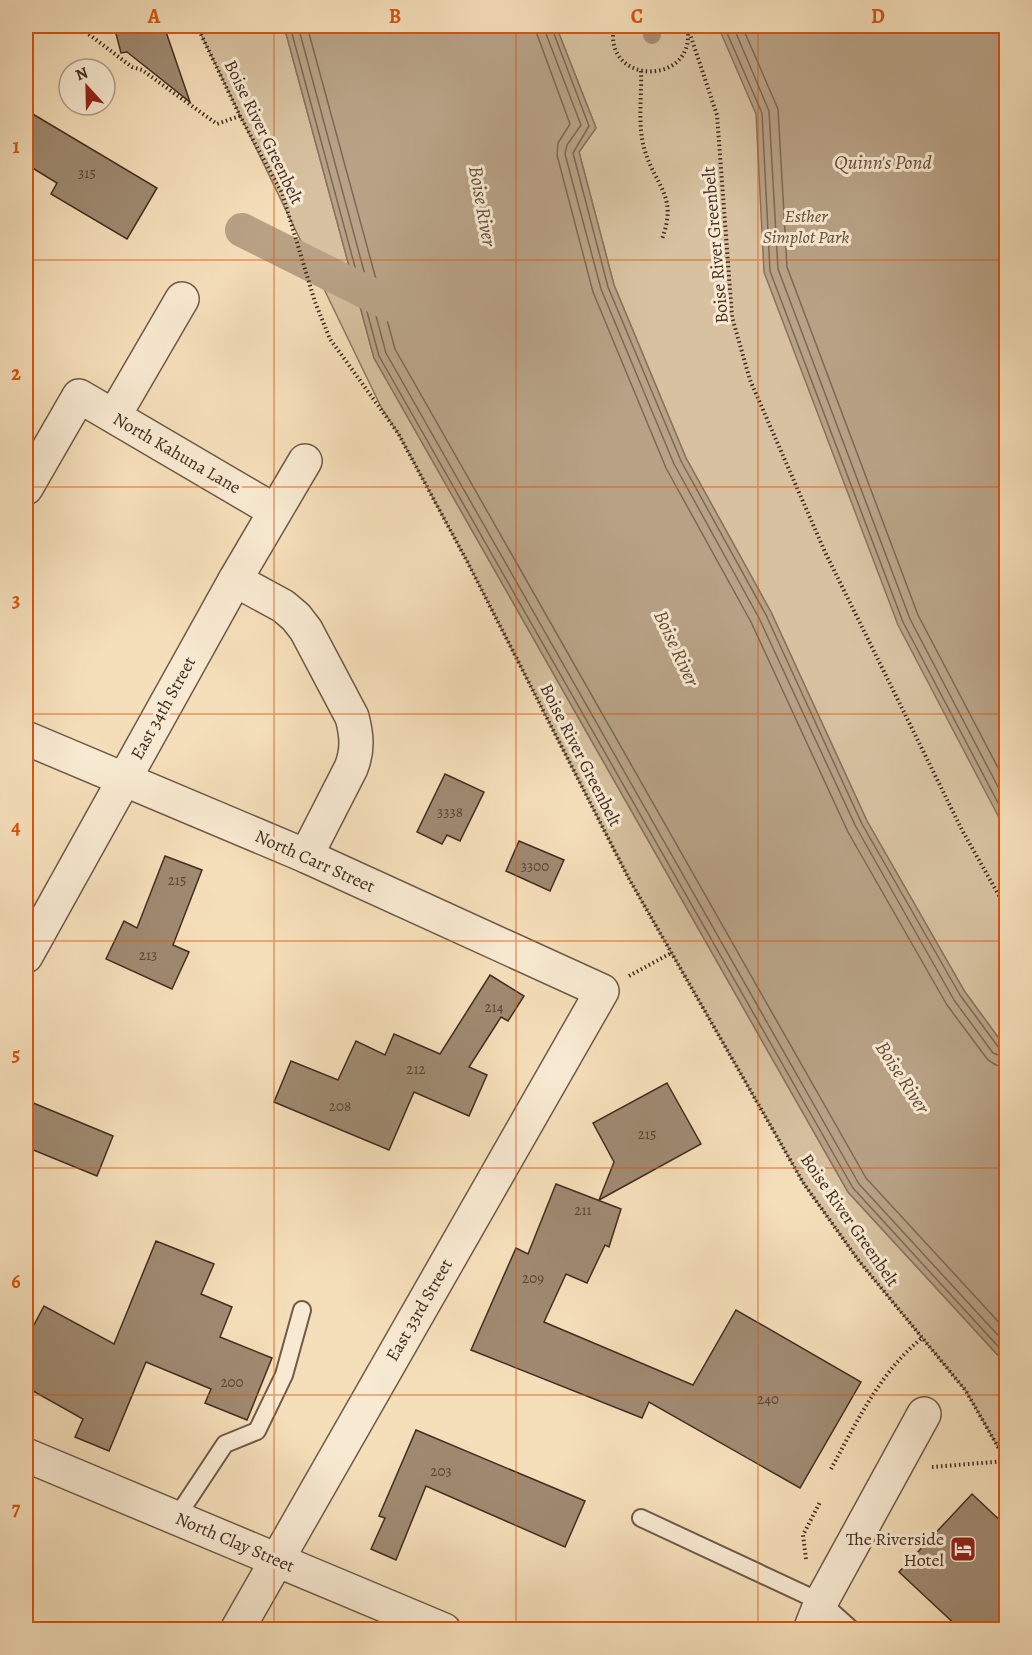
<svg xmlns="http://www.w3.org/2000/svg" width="1032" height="1655" font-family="Alegreya,serif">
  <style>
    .green { fill: #d7c1a0; stroke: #8c7760; stroke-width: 1.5 }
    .water { fill: #b8a286; stroke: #89735e; stroke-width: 1.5 }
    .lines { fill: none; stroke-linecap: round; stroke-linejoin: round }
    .shore { stroke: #7d6854; stroke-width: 1.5 }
    .canal { stroke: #b8a286; stroke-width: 34 }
    .building { fill: #9f8a71; stroke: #422d21; stroke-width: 1.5 }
    .service-casing { stroke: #6f5a47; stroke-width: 20 }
    .minor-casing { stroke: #6f5a47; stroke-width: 36 }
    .path { stroke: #422d21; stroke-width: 4; stroke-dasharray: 1.5 3; stroke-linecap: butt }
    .service { stroke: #f8ead2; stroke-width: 16 }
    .minor { stroke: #f8ead2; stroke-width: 33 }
    .tree { fill: #a38e74 }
    .grid { fill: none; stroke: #d7550e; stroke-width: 1.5; stroke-opacity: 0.55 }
    .labels { text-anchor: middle; stroke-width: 6; stroke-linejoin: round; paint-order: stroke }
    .number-label { font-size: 15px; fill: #594435 }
    .street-label { font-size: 18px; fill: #422d21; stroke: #f8ead2 }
    .park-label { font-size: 18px; font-style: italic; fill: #604b3a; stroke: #f8ead2 }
    .poi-label { font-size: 18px; fill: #422d21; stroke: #f8ead2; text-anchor: end }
    .water-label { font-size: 20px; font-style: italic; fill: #604a3a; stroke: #f8ead2 }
    .neatline { fill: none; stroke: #d7550e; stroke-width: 2 }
    .grid-label { font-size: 20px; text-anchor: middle; font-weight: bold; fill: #d7550e }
  </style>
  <rect width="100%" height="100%" fill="#f5dfba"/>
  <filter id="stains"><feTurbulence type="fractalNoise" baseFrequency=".00333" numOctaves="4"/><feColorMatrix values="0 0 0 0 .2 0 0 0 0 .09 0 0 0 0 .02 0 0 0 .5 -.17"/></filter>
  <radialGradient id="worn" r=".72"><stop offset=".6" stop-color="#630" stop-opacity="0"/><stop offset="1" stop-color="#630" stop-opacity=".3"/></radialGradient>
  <g class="green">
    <polygon points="197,26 284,26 374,358 848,1192 1006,1364 1006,1461 966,1391 859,1261 804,1184 628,877 468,563 398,433 382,409"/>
    <polygon points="556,26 1006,26 1006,1048 965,992 867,821 771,612 686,458 614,285 579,152 596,128"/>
  </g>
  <g class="water">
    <polygon points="284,26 556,26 596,128 579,152 614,285 686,458 771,612 867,821 965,992 1006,1048 1006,1364 848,1192 374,358"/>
    <polygon points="718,26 1006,26 1006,831 898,625 764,272 756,114"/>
  </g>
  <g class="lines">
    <g class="shore">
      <polyline points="290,26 379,356 853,1188 1006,1355"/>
      <polyline points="298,26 386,353 859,1184 1006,1344"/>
      <polyline points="307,26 395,349 866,1178 1006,1330"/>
      <polyline points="534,26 570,124 558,143 557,155 593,292 666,468 751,622 848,832 947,1005 988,1060 996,1065 1006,1067"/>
      <polyline points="543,26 581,125 567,145 565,154 601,289 674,464 759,618 856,827 954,1000 993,1053 1006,1058"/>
      <polyline points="551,26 589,126 573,153 608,287 681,461 766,615 862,824 960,995 999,1048 1006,1051"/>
      <polyline points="724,26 762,113 770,271 903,622 1006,818"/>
      <polyline points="733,26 769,111 778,269 910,619 1006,802"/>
      <polyline points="742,26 778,109 787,267 918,615 1006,783"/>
    </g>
    <polyline class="canal" points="242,230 392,305 398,305"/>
  </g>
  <g class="building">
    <polygon points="114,26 164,26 190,102 127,52 121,53"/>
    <polygon points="26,110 157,188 127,239 51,194 57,183 26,164"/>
    <polygon points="445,774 484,792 460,841 447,835 442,844 417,832"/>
    <polygon points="519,841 564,860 550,891 506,871"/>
    <polygon points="165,856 202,870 173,945 189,952 172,989 106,959 124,921 137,928"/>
    <polygon points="490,975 524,996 508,1021 501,1017 469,1067 487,1075 469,1116 414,1092 389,1150 274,1102 291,1061 338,1080 356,1041 385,1055 394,1034 440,1054"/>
    <polygon points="667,1083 701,1144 599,1200 614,1162 593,1123"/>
    <polygon points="26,1100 113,1136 97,1176 26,1147"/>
    <polygon points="556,1184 621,1209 609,1247 605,1245 587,1283 566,1274 544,1322 693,1385 736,1310 861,1382 800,1488 649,1402 642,1418 471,1350 516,1248 528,1254"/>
    <polygon points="156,1241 214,1264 201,1294 232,1307 220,1337 272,1358 247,1420 205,1403 211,1389 146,1362 109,1451 75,1437 83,1419 26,1387 26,1340 44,1306 114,1344"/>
    <polygon points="416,1430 585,1501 565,1547 426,1486 396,1560 371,1549 385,1518 379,1516"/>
    <polygon points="972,1494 1006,1526 1006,1629 960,1629 899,1572"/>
  </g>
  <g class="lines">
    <defs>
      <g id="service">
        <polyline points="176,1518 225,1444 257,1431 284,1375 302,1310"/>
        <polyline points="641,1518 821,1602 852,1630"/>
      </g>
      <g id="minor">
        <polyline points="114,416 182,299"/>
        <polyline points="26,488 79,396 275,511"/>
        <path d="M235,580L283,606L296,617L306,630L352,717C357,736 358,750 351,768L306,856"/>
        <polyline points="26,738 306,856 602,991 237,1630"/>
        <polyline points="26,956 235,580 305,461"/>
        <polyline points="26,1455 444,1630"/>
        <polyline points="810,1630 821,1602 924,1414"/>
      </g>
    </defs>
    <use href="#service" class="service-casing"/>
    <use href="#minor" class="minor-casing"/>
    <g class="path">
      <polyline points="78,26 132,67 142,70 217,124 240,116"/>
      <polyline points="197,26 240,116 282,193 315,302 330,339 398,433 468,563 628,877 804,1184 859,1261 966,1391 1006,1461"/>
      <path d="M614,26C602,87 699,86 687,26"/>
      <polyline points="688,28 717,115 732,317 750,380 825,552 962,830 1006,908"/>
      <path d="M641,71C642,96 637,127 645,151C656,187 678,196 662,239"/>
      <polyline points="629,976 671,953"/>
      <polyline points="932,1467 1006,1461"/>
      <path d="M831,1469C856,1423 881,1371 922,1338"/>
      <polyline points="806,1559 803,1535 820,1502"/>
    </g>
    <use href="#service" class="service"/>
    <use href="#minor" class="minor"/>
  </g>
  <circle class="tree" cx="652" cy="35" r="9"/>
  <path class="grid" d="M274,26V1630M516,26V1630M758,26V1630M26,260H1006M26,487H1006M26,714H1006M26,941H1006M26,1168H1006M26,1395H1006"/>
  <defs>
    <symbol id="hotel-square" viewBox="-11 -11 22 22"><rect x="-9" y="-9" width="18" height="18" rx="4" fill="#8f2418" stroke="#f8ead2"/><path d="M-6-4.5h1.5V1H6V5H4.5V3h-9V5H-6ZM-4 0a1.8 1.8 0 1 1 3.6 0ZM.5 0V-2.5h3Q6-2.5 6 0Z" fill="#fff"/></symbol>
  </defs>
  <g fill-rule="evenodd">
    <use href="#hotel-square" x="948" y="1534" width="30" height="30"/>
  </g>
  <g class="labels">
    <g class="number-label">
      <text x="87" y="178">315</text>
      <text x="450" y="817">3338</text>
      <text x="535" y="871">3300</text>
      <text x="177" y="885">215</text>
      <text x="148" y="960">213</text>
      <text x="494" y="1012">214</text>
      <text x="416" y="1074">212</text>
      <text x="340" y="1111">208</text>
      <text x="647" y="1139">215</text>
      <text x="583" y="1215">211</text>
      <text x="533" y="1283">209</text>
      <text x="232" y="1387">200</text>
      <text x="768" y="1404">240</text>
      <text x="441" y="1476">203</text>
    </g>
    <g class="street-label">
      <text transform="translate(264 132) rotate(64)" y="6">Boise River Greenbelt</text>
      <text transform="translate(715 245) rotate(-95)" y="6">Boise River Greenbelt</text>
      <text transform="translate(177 453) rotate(30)" y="6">North Kahuna Lane</text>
      <text transform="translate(163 708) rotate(-61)" y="6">East 34th Street</text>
      <text transform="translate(581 755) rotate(63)" y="6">Boise River Greenbelt</text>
      <text transform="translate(315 861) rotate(24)" y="6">North Carr Street</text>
      <text transform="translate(850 1220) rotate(55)" y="6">Boise River Greenbelt</text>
      <text transform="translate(419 1310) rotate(-60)" y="6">East 33rd Street</text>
      <text transform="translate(235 1542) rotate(23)" y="6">North Clay Street</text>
    </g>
    <g class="park-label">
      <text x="806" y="222">Esther<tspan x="806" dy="21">Simplot Park</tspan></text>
    </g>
    <g class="poi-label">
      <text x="944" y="1545">The Riverside<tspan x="944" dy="21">Hotel</tspan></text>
    </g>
    <g class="water-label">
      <text x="883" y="169">Quinn's Pond</text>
      <text transform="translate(483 206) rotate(80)" y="7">Boise River</text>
      <text transform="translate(677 648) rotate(65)" y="7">Boise River</text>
      <text transform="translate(903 1077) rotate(57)" y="7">Boise River</text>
    </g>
  </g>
  <rect width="1032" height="1655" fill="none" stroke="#f5dfba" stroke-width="66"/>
  <g transform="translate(87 87) rotate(338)"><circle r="28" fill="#f8ead2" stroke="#af9e8b" stroke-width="1.5"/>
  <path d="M0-4.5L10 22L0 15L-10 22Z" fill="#8f2418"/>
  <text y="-9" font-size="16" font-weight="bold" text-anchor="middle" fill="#422d21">N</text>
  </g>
  <rect x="33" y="33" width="966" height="1589" class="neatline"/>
  <g class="grid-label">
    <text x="154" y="23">A</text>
    <text x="395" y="23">B</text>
    <text x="637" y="23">C</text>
    <text x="878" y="23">D</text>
    <text x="16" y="153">1</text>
    <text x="16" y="380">2</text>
    <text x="16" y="607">3</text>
    <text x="16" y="834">4</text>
    <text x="16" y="1061">5</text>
    <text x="16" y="1288">6</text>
    <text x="16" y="1515">7</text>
  </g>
  <rect width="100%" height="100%" filter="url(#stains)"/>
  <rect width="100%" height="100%" fill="url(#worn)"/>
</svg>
